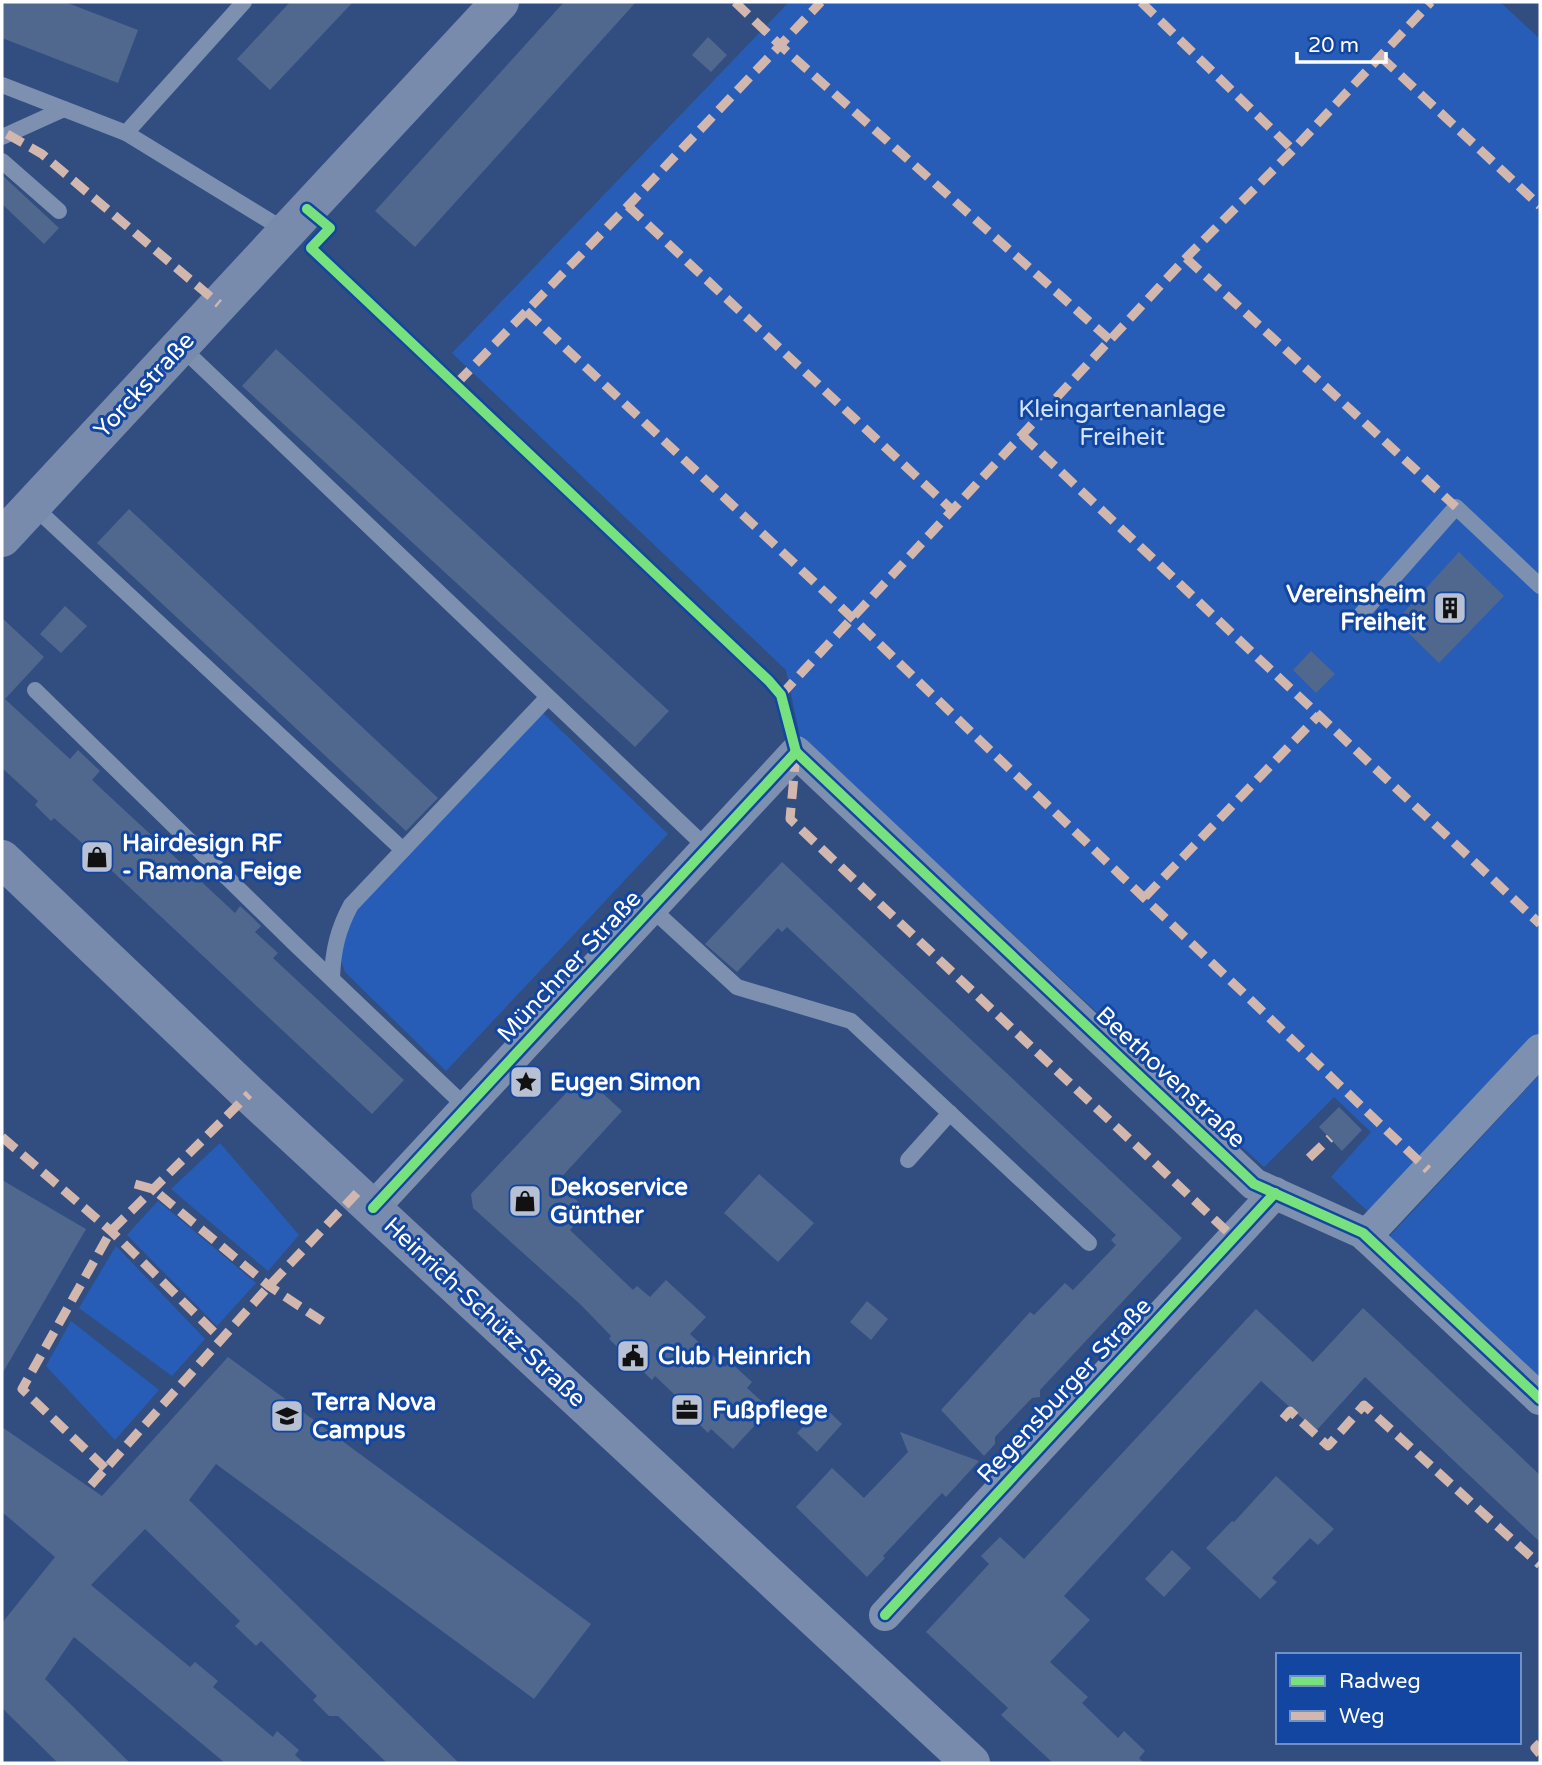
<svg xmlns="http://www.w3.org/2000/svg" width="1542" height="1765" font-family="'Varela Round',sans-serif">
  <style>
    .green { fill: #275db6 }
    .building { fill: #50678e }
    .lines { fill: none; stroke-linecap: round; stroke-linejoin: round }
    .lane { stroke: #7e90b0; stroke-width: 16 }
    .street { stroke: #7e90b0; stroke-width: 32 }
    .secondary { stroke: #798bad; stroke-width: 38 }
    .quiet { stroke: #d1b7ad; stroke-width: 9; stroke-dasharray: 18 9; stroke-linecap: butt }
    .cycleway-casing { stroke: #1246a0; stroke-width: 15 }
    .cycleway { stroke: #77e17e; stroke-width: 10 }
    .labels { text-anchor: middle; stroke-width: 6; stroke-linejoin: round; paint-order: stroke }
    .street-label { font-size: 24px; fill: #fff; stroke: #1246a0 }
    .park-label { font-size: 24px; fill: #d3e4fe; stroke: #1246a0 }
    .poi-label { font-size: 24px; font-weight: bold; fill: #fff; stroke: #1246a0; text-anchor: start }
  </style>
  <rect width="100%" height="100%" fill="#324e80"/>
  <g class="green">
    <polygon points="789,2 1500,2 1540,39 1540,1040 1375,1218 1331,1177 1371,1132 1334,1097 1264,1167 800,737 786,670 452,353"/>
    <polygon points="537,707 668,834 446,1071 345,972 337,949 340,928"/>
    <polygon points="1540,1074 1540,1378 1389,1237"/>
    <polygon points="220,1143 299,1235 268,1271 171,1189"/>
    <polygon points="158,1201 256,1283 217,1326 127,1235"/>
    <polygon points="116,1246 205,1339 172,1376 79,1308"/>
    <polygon points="71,1321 159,1390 115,1440 46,1366"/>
  </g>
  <g class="building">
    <polygon points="2,2 65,2 138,30 118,83 2,38"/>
    <polygon points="290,2 353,2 270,90 237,59"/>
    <polygon points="564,2 636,2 415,247 375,211"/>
    <polygon points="708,37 727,55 711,72 692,55"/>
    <polygon points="2,175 59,228 44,244 2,204"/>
    <polygon points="276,349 669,711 635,747 242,386"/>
    <polygon points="129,509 438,798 406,831 97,543"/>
    <polygon points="1459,552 1504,596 1439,663 1396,621"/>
    <polygon points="65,606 87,626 61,653 40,634"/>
    <polygon points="2,618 44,657 5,699 70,759 78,750 100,771 92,780 235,913 240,906 252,917 261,926 255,932 278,953 273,958 404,1080 372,1114 81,842 54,818 51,821 35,805 38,801 2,768"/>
    <polygon points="1311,651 1335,674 1316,693 1293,670"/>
    <polygon points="782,862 1182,1238 1040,1390 1040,1397 1032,1398 995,1437 995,1444 984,1456 941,1410 1030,1312 1034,1315 1065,1283 1073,1290 1116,1245 1111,1240 1116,1235 787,927 782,932 778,928 737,972 705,944"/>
    <polygon points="583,1075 622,1111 557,1182 588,1211 570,1230 633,1290 637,1286 650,1297 666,1280 706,1317 690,1334 725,1367 730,1362 752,1382 747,1388 770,1409 733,1449 711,1429 708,1433 692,1417 695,1414 655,1376 652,1380 609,1339 611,1336 581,1305 473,1208 471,1194"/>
    <polygon points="1339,1107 1362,1130 1342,1151 1319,1127"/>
    <polygon points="759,1174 814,1223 778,1262 724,1213"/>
    <polygon points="2,1180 86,1229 2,1374"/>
    <polygon points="867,1301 888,1319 871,1340 850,1322"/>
    <polygon points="1363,1308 1540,1475 1540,1542 1365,1377 1316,1431 1261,1381 1064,1596 1090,1620 1050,1662 1088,1697 1082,1703 1118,1738 1124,1731 1145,1751 1139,1758 1144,1763 1053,1763 1001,1715 1008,1708 926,1632 989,1564 981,1556 1000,1537 1024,1559 1256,1309 1313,1362"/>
    <polygon points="228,1357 591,1624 534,1699 216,1464 189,1500 459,1763 387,1763 338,1716 329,1716 313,1700 317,1696 261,1641 256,1646 235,1626 240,1621 145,1529 91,1585 190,1667 195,1662 218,1681 213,1687 273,1737 277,1731 299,1750 295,1755 304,1763 225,1763 74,1637 45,1679 130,1763 58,1763 2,1708 2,1623 55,1557 2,1512 2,1427 102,1496"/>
    <polygon points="823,1406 842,1424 817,1452 797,1433"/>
    <polygon points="900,1432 979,1461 946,1497 942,1493 883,1556 885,1558 867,1577 796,1507 832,1468 864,1498 908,1452"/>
    <polygon points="1276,1476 1334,1529 1318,1545 1310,1538 1272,1578 1277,1582 1260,1599 1206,1548 1232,1521 1234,1522"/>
    <polygon points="1172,1550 1191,1568 1164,1597 1145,1579"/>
  </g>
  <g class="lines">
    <g class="lane">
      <polyline points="2,85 126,133 286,231"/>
      <polyline points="126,133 244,2"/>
      <polyline points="2,137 64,109"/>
      <polyline points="2,161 59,211"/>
      <polyline points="180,346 707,848"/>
      <polyline points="32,505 403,850"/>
      <polyline points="1357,619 1456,507 1540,586"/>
      <polyline points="35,690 294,943 466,1107"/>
      <polyline points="651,908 737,987 851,1021 1089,1243"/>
      <path d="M332,978C333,950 338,929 351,905L548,697"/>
      <polyline points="908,1160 950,1113"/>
    </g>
    <g class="street">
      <polyline points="373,1208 796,752 1254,1184 1363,1233 1540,1399"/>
      <polyline points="1366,1236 1540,1050"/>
      <polyline points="885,1615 1275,1193"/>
    </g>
    <g class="secondary">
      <polyline points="2,538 500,2"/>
      <polyline points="2,859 249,1094 971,1763"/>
    </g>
    <g class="quiet">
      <polyline points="735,2 781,46 1110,340"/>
      <polyline points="1141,2 1293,150"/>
      <polyline points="1381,57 1540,206"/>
      <polyline points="7,134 42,154 219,304"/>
      <polyline points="628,206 952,510"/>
      <polyline points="1186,258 1456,507"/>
      <polyline points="526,311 846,612 1428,1170"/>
      <polyline points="457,383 628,206 821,2"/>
      <polyline points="1022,435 1540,924"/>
      <polyline points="781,695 1186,258 1293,150 1431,2"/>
      <polyline points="796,754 790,819 1233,1237"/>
      <polyline points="1145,897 1319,715"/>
      <polyline points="2,1137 111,1231 221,1339"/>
      <polyline points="1309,1158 1330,1138"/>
      <polyline points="135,1184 153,1189 269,1286 328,1325"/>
      <polyline points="1283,1419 1290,1411 1328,1446 1364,1405 1540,1565"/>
      <polyline points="105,1468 22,1389 111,1231 249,1094"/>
      <polyline points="91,1485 269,1286 357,1193"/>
      <polyline points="1540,1743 1535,1748 1540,1754"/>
    </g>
    <defs>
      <g id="cycleway">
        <polyline points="307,209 330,228 311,248 769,681 781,695 796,752"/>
        <polyline points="796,752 1254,1184 1363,1233 1540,1399"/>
        <polyline points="373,1208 796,752"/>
        <polyline points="885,1615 1275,1193"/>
      </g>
    </defs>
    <use href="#cycleway" class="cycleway-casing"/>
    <use href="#cycleway" class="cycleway"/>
  </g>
  <defs>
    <symbol id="building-square" viewBox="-11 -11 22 22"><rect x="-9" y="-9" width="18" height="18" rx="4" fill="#b7c1d3" stroke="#1246a0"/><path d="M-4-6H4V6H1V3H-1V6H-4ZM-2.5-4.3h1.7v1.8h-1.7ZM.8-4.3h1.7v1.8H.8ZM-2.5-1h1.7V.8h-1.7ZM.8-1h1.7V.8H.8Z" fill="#111"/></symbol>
    <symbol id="shop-square" viewBox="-11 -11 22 22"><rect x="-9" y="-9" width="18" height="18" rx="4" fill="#b7c1d3" stroke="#1246a0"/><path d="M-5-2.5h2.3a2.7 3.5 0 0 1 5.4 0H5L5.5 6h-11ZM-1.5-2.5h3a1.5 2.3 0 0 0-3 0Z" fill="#111"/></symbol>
    <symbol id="sight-square" viewBox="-11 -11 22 22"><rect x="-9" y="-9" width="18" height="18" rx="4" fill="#b7c1d3" stroke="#1246a0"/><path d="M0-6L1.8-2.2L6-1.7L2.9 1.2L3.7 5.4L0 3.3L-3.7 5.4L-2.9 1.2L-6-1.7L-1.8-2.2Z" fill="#111"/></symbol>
    <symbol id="civic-square" viewBox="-11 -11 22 22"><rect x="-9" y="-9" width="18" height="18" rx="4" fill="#b7c1d3" stroke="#1246a0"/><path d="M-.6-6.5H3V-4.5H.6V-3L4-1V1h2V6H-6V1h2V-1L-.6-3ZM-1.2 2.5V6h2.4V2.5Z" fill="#111"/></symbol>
    <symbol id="office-square" viewBox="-11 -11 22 22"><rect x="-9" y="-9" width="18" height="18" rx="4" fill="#b7c1d3" stroke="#1246a0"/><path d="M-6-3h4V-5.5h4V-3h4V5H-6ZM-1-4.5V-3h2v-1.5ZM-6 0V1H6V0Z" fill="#111"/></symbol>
    <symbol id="school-square" viewBox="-11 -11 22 22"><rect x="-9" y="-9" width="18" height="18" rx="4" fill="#b7c1d3" stroke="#1246a0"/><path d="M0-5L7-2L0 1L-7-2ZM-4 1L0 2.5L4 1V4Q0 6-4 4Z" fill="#111"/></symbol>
  </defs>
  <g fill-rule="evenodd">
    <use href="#building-square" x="1431" y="589" width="38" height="38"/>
    <use href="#shop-square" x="78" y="838" width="38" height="38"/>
    <use href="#sight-square" x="507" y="1063" width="38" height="38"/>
    <use href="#shop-square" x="506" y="1182" width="38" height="38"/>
    <use href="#civic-square" x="614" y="1337" width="38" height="38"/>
    <use href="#office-square" x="668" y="1391" width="38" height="38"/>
    <use href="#school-square" x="268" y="1397" width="38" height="38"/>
  </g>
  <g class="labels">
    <g class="street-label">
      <text transform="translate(144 385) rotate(-47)" y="8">Yorckstraße</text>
      <text transform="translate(569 966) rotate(-47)" y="8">Münchner Straße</text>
      <text transform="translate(1171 1077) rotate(43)" y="8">Beethovenstraße</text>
      <text transform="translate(485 1312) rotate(43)" y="8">Heinrich-Schütz-Straße</text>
      <text transform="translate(1064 1390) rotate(-47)" y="8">Regensburger Straße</text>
    </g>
    <g class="park-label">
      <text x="1122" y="417">Kleingartenanlage<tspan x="1122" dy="28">Freiheit</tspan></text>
    </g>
    <g class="poi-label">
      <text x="1426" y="602" text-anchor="end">Vereinsheim<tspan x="1426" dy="28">Freiheit</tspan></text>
      <text x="122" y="851">Hairdesign RF<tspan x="122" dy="28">- Ramona Feige</tspan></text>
      <text x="550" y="1090">Eugen Simon</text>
      <text x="550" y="1195">Dekoservice<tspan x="550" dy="28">Günther</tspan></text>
      <text x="658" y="1364">Club Heinrich</text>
      <text x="312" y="1410">Terra Nova<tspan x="312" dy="28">Campus</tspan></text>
      <text x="712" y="1418">Fußpflege</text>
    </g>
  </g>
  <rect width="1542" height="1765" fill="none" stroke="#ffffff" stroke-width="7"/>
  <rect x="1276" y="1653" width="245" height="91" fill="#1246a0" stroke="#7190c6" stroke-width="2"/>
  <rect x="1290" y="1676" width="35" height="10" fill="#77e17e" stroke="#7190c6" stroke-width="2"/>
  <text x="1339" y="1688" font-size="21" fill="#ffffff">Radweg</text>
  <rect x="1290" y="1711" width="35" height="10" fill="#d1b7ad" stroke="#7190c6" stroke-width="2"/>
  <text x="1339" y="1723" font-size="21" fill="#ffffff">Weg</text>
  <path d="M1297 52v10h89v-10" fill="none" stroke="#ffffff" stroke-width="3.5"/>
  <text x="1308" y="52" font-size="21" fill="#ffffff" stroke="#1246a0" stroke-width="5" paint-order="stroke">20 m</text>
</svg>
